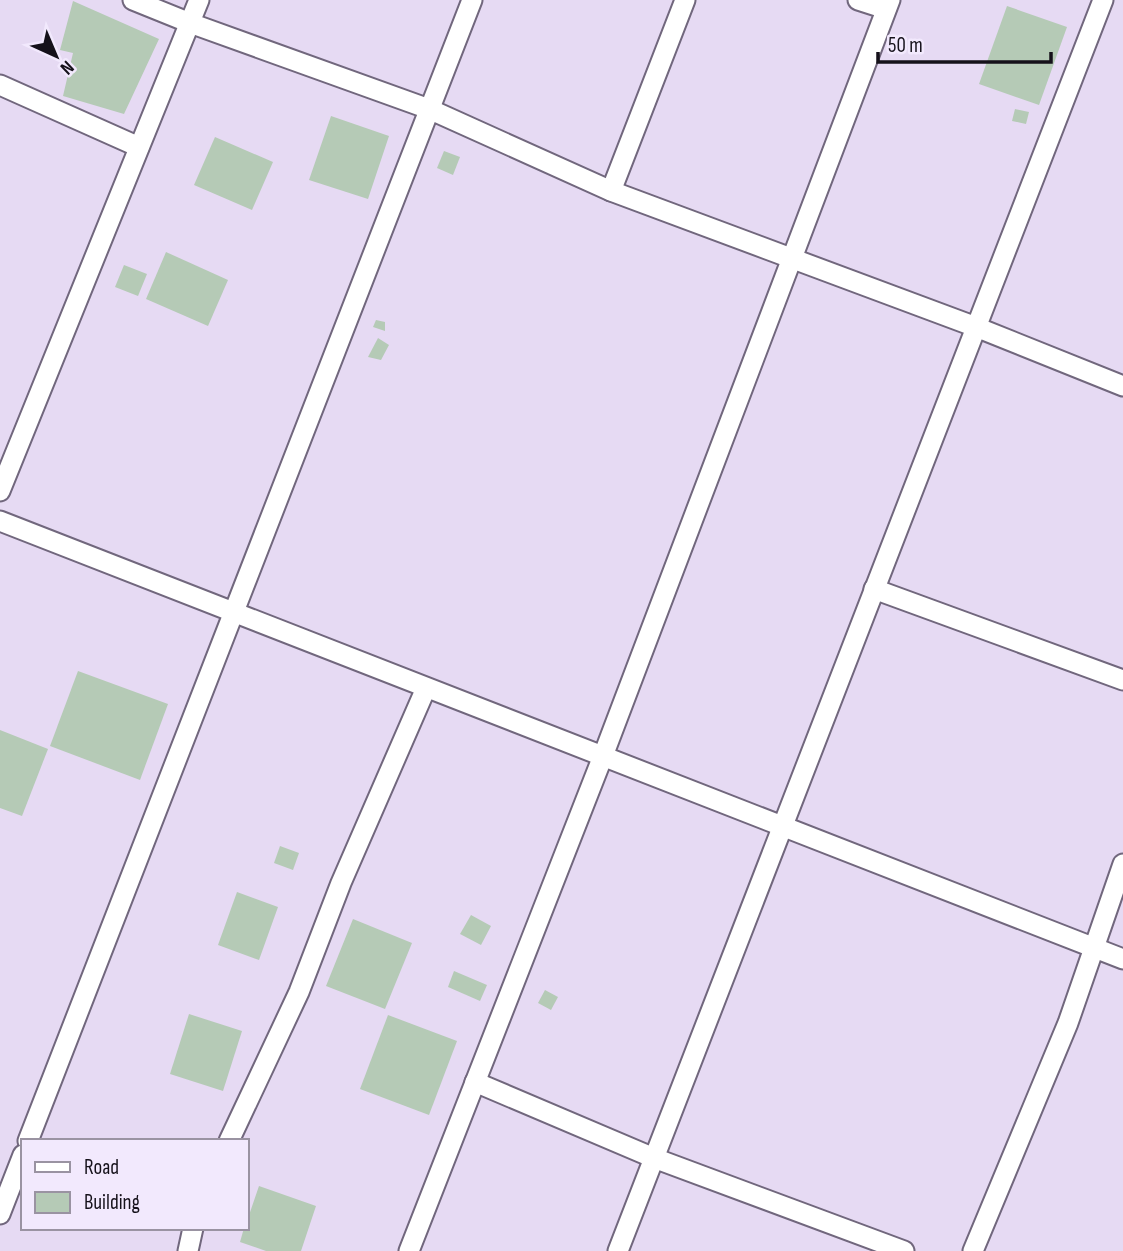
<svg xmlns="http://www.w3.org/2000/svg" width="1123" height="1251" font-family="'Sofia Sans Condensed',sans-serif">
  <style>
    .building { fill: #b5cab6 }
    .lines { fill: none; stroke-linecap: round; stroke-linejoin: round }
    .minor-casing { stroke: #71677d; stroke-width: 23 }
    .minor { stroke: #fff; stroke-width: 19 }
  </style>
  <rect width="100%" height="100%" fill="#e6daf3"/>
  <g class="building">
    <polygon points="73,1 159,39 124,114 63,96 73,53 60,50"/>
    <polygon points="1007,6 1067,27 1039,105 979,84"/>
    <polygon points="1015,109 1029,112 1026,124 1012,121"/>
    <polygon points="331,116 389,136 368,199 309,180"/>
    <polygon points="215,137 273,162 252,210 194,185"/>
    <polygon points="444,151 460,157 453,175 437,168"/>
    <polygon points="166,252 228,280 208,326 146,299"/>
    <polygon points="124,265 147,274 138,296 115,287"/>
    <polygon points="376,320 385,322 385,331 373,327"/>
    <polygon points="378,338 389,345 381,360 368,357"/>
    <polygon points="78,671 168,704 140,780 50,746"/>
    <polygon points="0,730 48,749 22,816 0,808"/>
    <polygon points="280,846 299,853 293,870 274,863"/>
    <polygon points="237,892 278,907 259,960 218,945"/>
    <polygon points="471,915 491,926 481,945 460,934"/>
    <polygon points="353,919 412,943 385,1009 326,986"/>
    <polygon points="454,971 487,985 480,1001 448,987"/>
    <polygon points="545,990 558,997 551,1010 538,1003"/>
    <polygon points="189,1014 242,1031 223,1091 170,1074"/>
    <polygon points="388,1015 457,1041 429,1115 360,1089"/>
    <polygon points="259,1186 316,1206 301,1251 266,1251 240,1242 244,1228 247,1228 247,1221"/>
  </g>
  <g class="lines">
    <defs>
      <g id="minor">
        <polyline points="133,0 190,23 429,109 611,191 976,327 1123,386"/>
        <polyline points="858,0 886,9"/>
        <polyline points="0,85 139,147"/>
        <polyline points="611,191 685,0"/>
        <polyline points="0,491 199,0"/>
        <polyline points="0,521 1123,959"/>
        <polyline points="874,589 1123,680"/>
        <polyline points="475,1082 654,1158 904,1251"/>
        <polyline points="28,1141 472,0"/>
        <polyline points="229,1141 299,992 341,883 426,688"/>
        <polyline points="0,1214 23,1155"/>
        <polyline points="188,1251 193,1228"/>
        <polyline points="409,1251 603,756 890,0"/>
        <polyline points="618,1251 1103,0"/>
        <polyline points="973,1251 1068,1023 1123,864"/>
      </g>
    </defs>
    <use href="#minor" class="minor-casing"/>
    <use href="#minor" class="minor"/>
  </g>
  <rect x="21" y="1139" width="228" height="91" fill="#f2e9fd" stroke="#9a93a2" stroke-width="2"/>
  <rect x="35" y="1162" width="35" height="10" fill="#ffffff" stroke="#9a93a2" stroke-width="2"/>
  <text x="84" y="1174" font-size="21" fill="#15111a">Road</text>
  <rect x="35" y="1192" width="35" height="21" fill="#b5cab6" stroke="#9a93a2" stroke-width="2"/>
  <text x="84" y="1209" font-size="21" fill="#15111a">Building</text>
  <g transform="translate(56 56) rotate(136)" stroke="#f2e9fd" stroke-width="5" paint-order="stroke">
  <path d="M0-5L12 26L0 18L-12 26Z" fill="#15111a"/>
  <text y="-10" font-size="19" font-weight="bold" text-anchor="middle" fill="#15111a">N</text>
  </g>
  <path d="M878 52v10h173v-10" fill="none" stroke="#15111a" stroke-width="3.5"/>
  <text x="888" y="52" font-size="21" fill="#15111a" stroke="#f2e9fd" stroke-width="5" paint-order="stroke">50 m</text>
</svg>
